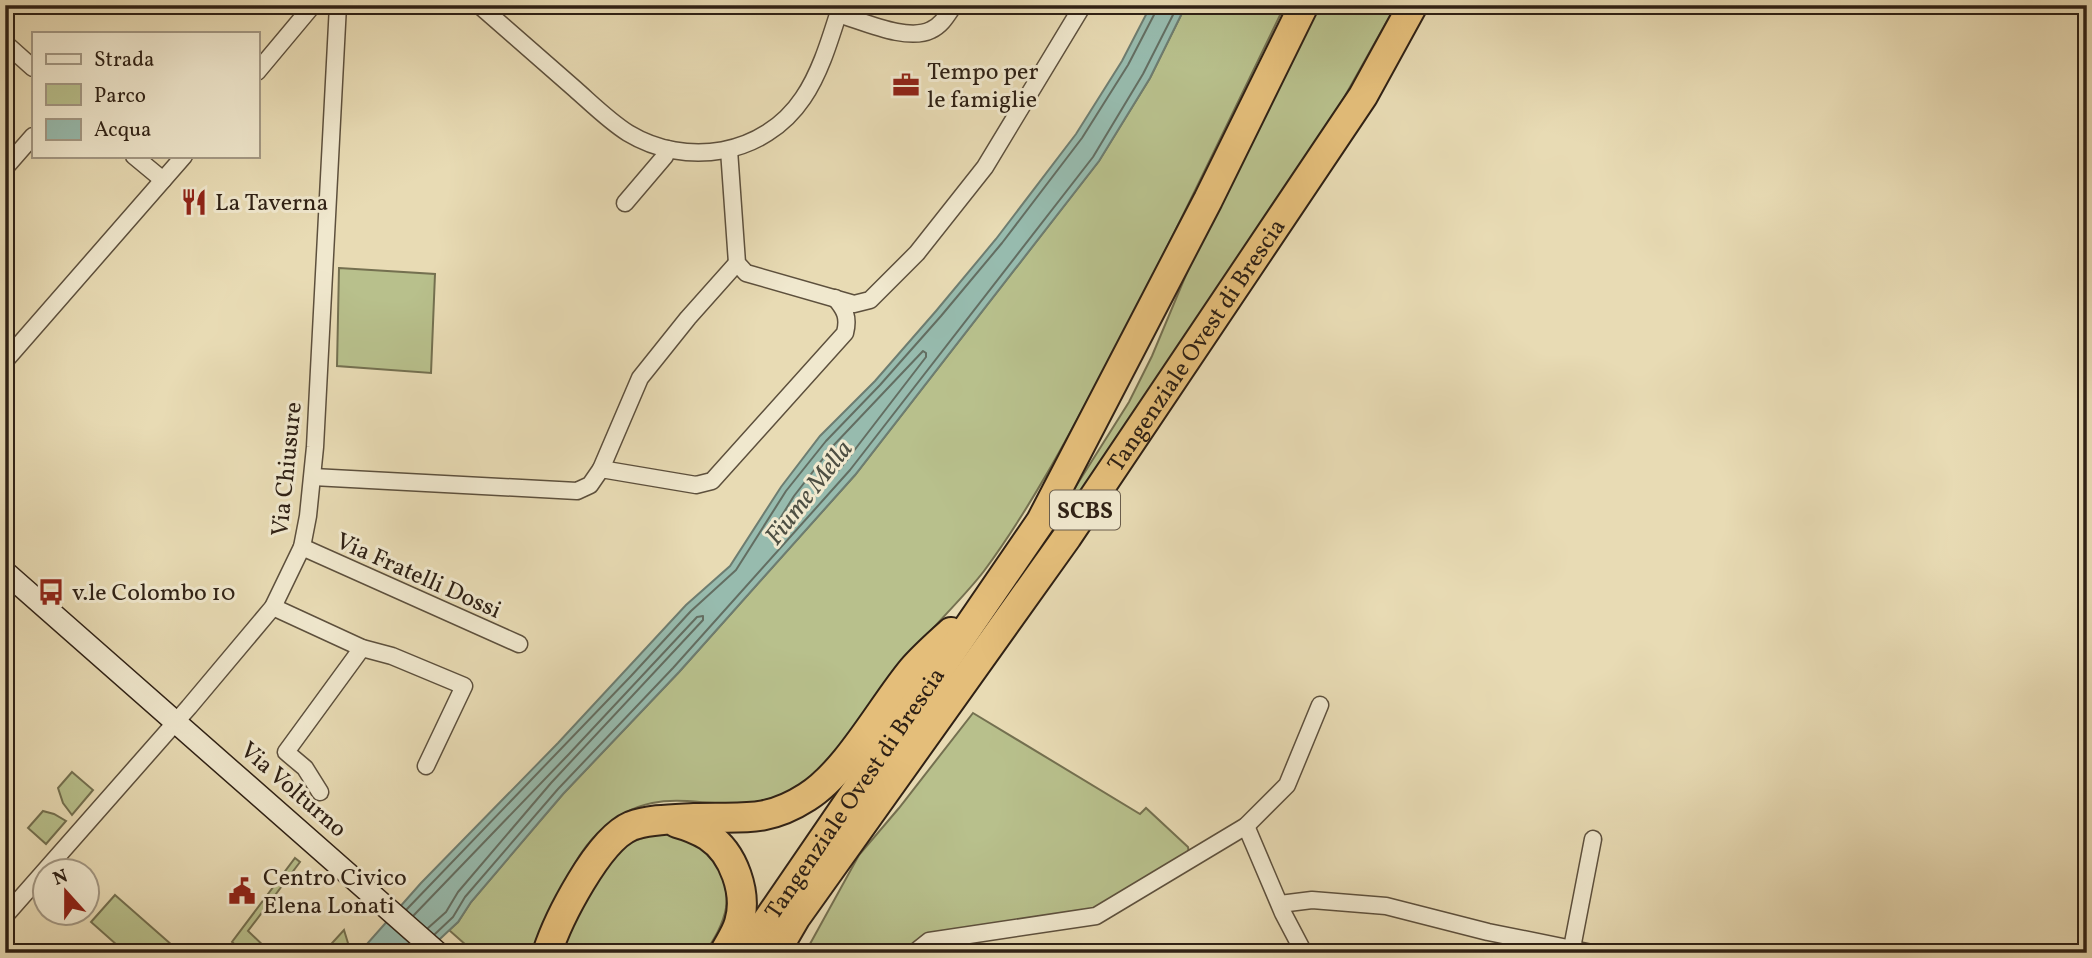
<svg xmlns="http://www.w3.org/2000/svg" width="2092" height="958" font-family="Vollkorn,serif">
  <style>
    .green { fill: #b8c08c; stroke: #747050; stroke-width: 2 }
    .water { fill: #97bbae; stroke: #6d7d71; stroke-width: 2 }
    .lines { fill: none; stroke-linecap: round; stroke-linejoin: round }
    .shore { stroke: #636e62; stroke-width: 2 }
    .street-casing { stroke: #5d503d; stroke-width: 19 }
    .secondary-casing { stroke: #2f2115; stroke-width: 24 }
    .highway-casing { stroke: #2f2115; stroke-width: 32 }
    .street { stroke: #f0e8ce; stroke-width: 16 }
    .secondary { stroke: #f0e8ce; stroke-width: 21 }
    .highway { stroke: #e4be7a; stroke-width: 28 }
    .labels { text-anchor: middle; stroke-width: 6; stroke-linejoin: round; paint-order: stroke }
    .shield { fill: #f0e8ce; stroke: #695d4c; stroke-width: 2 }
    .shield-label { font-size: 23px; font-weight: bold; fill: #2f2115 }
    .poi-label { font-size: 24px; fill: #2f2115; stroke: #f0e8ce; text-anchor: start }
    .street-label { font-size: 24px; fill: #2f2115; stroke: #f0e8ce }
    .water-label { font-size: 26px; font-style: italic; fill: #4e4f43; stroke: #f0e8ce }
  </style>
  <rect width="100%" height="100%" fill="#e8dbb4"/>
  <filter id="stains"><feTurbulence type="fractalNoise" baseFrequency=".00286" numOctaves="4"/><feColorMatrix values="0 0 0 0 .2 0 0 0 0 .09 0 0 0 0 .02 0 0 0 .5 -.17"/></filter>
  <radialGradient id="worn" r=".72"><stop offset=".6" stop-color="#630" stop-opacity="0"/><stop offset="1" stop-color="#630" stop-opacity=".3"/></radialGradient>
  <g class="green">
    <path d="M1186,5H1285C1225,128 1167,252 1102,373C1066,441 1029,510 984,571C964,597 940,619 920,643C892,676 871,714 842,746C822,769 795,793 765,800C702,814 658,778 600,831C565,863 556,914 531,953H475L449,930L458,922L471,902L563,794L679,672L855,475L1099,161L1150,78Z"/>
    <polygon points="1315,5 1396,5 1336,112 1061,521 1061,510 1129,402 1152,356 1196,251"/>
    <polygon points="339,268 435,274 431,373 337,366"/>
    <polygon points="973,713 1140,814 1146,808 1188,847 1189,854 1101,907 1087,911 907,953 805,953 859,855 899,808"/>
    <polygon points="72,772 93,790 72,815 63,803 58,788"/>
    <polygon points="43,811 54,814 66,821 46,844 28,828"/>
    <path d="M661,833C699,835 731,869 726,908C723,925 714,939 705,953H556L607,863C622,844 638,838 661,833Z"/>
    <polygon points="295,858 300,862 248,931 271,953 244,953 232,942"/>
    <polygon points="115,895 181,953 126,953 91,922"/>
    <polygon points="344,930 351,953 323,953"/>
  </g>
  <polygon class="water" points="1151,5 1186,5 1150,78 1099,161 855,475 679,672 563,794 471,902 458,922 425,953 359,953 421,883 558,743 686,605 730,566 781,487 820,436 875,381 936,311 996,239 1076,134 1122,61"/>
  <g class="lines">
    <g class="shore">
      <polygon points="923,351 926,353 926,357 843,465 776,537 772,538 771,533 794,496 832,447"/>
      <polyline points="407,909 631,676 691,611 736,570 786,491 826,441 880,385 941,316 1002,243 1082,138 1128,65 1156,11 1156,5"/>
      <polyline points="414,915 569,754 697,617 703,616 703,620 551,783 458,892 446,912 428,928"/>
      <polyline points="435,934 453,917 465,897 558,789 673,668 850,470 1093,157 1143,74 1178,5"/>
    </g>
    <defs>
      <g id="street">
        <path d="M479,5C511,33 543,61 575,89C592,104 609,121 628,133C686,168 764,156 803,98C821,72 831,36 841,5"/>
        <path d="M838,14C863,21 907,42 931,30C942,25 947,15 954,5"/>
        <polyline points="5,43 33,68"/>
        <polyline points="257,72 313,5"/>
        <polyline points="729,150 737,263 746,273 854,304 870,300 917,253 985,167 1083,5"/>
        <polyline points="134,156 163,180"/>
        <polyline points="5,168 33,136"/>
        <polyline points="625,203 665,156 667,149"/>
        <polyline points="5,361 184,156"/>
        <path d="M601,469L696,485L712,481L845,333C849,317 845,310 835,298"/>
        <polyline points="313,477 577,491 590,485 601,469 640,378 688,318 737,263"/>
        <polyline points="302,547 519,644"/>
        <polyline points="273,607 362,648 392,656 464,686 426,766"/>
        <polyline points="320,792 305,768 286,752 362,648"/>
        <polyline points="1246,826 1283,913 1304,953"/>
        <polyline points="1280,904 1312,900 1386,906 1488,932 1592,953"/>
        <polyline points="5,916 189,707 273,607 302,547 308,516 315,447 338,5"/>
        <polyline points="1572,948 1593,839"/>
        <polyline points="914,953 929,941 1096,916 1246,826 1287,785 1320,705"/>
      </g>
      <polyline id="secondary" points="5,572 438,953"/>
      <g id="highway">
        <path d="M677,823C688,826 698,830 708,836C734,853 748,894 739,923C736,934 729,943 724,953"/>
        <path d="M547,953C558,919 598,840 631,826C649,819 675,819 694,818C741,816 765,824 807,797C847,772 882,706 912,670C924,656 938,644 951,632"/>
        <path id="s1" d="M745,953L1041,521L1208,200L1304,5"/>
        <path id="s2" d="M775,953L796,917L1067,537L1363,96L1413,5"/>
      </g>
    </defs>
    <use href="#street" class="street-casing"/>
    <use href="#secondary" class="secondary-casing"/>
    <use href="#highway" class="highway-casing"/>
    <use href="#street" class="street"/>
    <use href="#secondary" class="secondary"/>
    <use href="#highway" class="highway"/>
  </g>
  <defs>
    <symbol id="office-bare" viewBox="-9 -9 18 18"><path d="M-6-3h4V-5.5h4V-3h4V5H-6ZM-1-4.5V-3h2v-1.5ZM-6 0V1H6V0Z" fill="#8f2418" stroke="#f0e8ce" stroke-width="2.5" paint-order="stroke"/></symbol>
    <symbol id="restaurant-bare" viewBox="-9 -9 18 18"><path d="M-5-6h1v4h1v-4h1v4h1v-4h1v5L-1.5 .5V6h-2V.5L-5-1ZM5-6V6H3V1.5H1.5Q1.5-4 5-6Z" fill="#8f2418" stroke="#f0e8ce" stroke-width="2.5" paint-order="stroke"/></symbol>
    <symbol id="bus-bare" viewBox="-9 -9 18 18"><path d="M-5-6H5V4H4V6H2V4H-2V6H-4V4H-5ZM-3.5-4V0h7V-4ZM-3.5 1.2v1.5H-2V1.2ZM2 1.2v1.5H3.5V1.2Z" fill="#8f2418" stroke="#f0e8ce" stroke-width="2.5" paint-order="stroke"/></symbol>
    <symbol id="civic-bare" viewBox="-9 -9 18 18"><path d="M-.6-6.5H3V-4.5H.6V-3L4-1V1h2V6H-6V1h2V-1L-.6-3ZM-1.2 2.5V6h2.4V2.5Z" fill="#8f2418" stroke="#f0e8ce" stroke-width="2.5" paint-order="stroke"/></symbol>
  </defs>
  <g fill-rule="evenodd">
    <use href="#office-bare" x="887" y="66" width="38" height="38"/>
    <use href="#restaurant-bare" x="175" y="183" width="38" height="38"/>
    <use href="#bus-bare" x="32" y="573" width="38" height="38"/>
    <use href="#civic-bare" x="223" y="872" width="38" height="38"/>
  </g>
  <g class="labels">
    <rect class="shield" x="1050" y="490.5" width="70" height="39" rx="5"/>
    <g class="shield-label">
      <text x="1085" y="518">SCBS</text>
    </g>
    <g class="poi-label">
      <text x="927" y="79">Tempo per<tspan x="927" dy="28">le famiglie</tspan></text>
      <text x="215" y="210">La Taverna</text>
      <text x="72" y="600">v.le Colombo 10</text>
      <text x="263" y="885">Centro Civico<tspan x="263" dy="28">Elena Lonati</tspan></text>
    </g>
    <g class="street-label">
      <text dy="8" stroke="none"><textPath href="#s2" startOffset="740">Tangenziale Ovest di Brescia</textPath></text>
      <text transform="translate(286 469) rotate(-84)" y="8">Via Chiusure</text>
      <text transform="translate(419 575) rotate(24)" y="8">Via Fratelli Dossi</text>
      <text transform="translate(294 789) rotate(41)" y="8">Via Volturno</text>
      <text dy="8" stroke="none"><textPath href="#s1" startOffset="194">Tangenziale Ovest di Brescia</textPath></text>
    </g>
    <g class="water-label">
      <text transform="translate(808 492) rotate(-52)" y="9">Fiume Mella</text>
    </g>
  </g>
  <rect width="2092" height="958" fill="none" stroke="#e8dbb4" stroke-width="28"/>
  <rect x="7" y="7" width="2078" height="944" fill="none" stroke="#2f2115" stroke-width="3.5"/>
  <rect x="14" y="14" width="2064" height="930" fill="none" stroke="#2f2115" stroke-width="2"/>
  <rect x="32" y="32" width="228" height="126" fill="#f0e8ce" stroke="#a39884" stroke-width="2"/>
  <rect x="46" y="54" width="35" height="10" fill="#f0e8ce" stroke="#a39884" stroke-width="2"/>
  <text x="94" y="66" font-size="21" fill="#2f2115">Strada</text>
  <rect x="46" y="84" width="35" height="21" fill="#b8c08c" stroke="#a39884" stroke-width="2"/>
  <text x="94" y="102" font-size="21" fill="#2f2115">Parco</text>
  <rect x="46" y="119" width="35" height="21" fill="#97bbae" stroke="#a39884" stroke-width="2"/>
  <text x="94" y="136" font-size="21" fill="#2f2115">Acqua</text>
  <g transform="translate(66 892) rotate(339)"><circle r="33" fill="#f0e8ce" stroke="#a39884" stroke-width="2"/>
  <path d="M0-5L12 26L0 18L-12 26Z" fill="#8f2418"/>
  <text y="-10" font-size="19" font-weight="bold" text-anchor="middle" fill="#2f2115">N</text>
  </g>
  <rect width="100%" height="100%" filter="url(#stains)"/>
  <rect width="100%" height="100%" fill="url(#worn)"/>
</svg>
